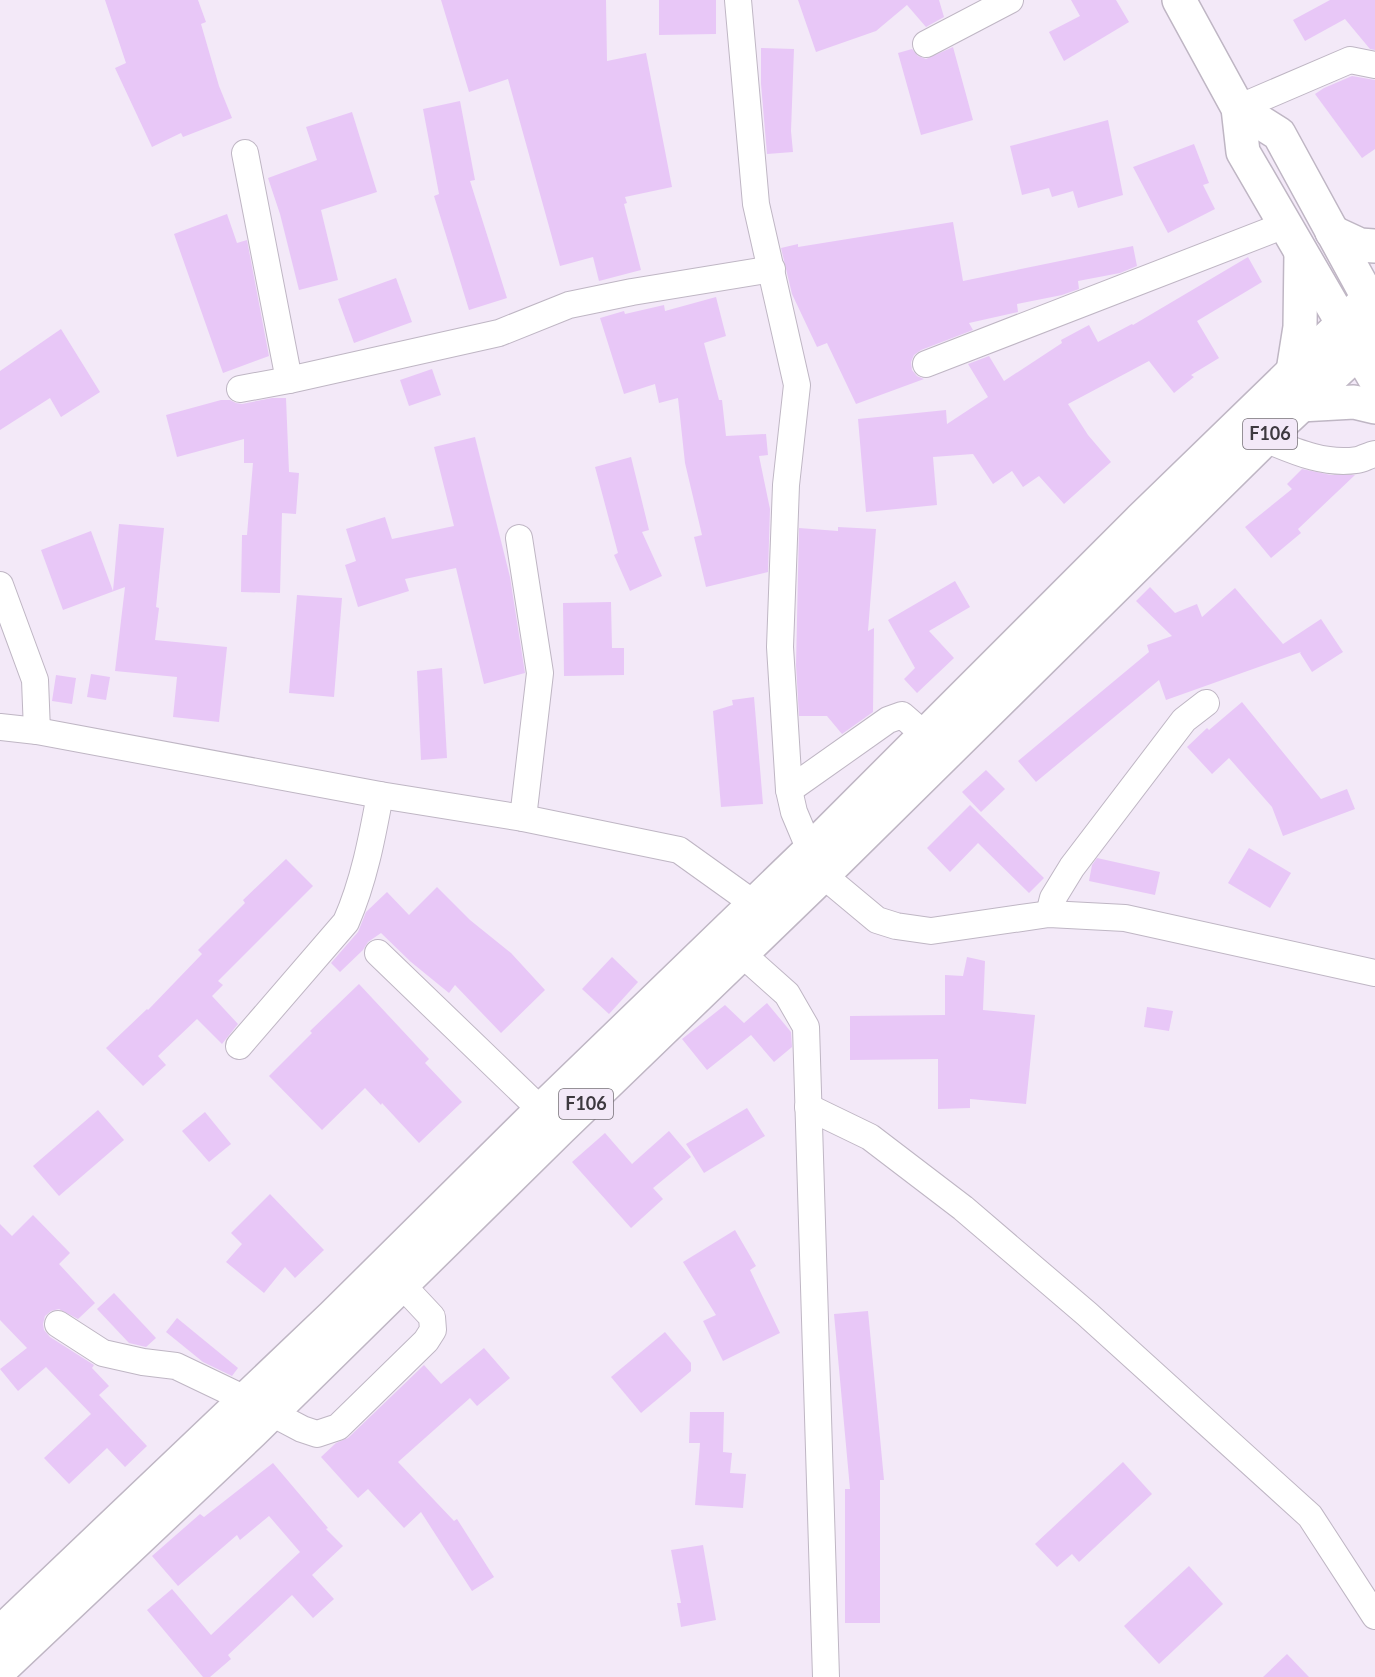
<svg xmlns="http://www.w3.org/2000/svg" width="1375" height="1677" font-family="Lato,sans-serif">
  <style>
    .building { fill: #e8c7f7 }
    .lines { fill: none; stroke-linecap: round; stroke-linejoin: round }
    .minor-casing { stroke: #bfb6c4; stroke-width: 28 }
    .major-casing { stroke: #bfb6c4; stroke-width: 36 }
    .minor { stroke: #fff; stroke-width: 26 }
    .major { stroke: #fff; stroke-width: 33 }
    .labels { text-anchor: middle; stroke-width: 6; stroke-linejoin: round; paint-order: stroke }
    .shield { fill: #f3e9f8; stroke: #746e76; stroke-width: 1.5 }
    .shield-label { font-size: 18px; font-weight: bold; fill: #3d393f }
  </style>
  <rect width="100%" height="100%" fill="#f3e9f8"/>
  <g class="building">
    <polygon points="105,0 198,0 206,22 201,24 219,86 232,118 183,137 181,133 152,147 115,68 126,63"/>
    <polygon points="441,0 606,0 607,61 646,53 672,187 625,197 627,203 624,204 641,270 599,281 593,257 560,266 508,79 469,92"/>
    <polygon points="659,0 716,0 716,34 659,35"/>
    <polygon points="798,0 939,0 944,17 926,27 907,5 876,31 816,52"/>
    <polygon points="1071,0 1116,0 1129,22 1064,61 1049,32 1080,16"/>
    <polygon points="1330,0 1375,0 1375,50 1370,49 1345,19 1305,41 1293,20"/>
    <polygon points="953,47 973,120 921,135 898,53 912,49 918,56 926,59"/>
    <polygon points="761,48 794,49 791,131 793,152 767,154 761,84"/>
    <polygon points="1352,76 1375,80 1375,149 1362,158 1315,94 1324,88"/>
    <polygon points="460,101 475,180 470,181 507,298 469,310 434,196 439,194 423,109"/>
    <polygon points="352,112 377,192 321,210 338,280 299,290 280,214 268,178 317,160 306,127"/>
    <polygon points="1108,120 1123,195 1078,208 1073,191 1052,197 1049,188 1022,195 1010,146"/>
    <polygon points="1194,144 1209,183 1203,185 1215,209 1168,233 1133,167"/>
    <polygon points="227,214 237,243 247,240 269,356 223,373 174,234"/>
    <polygon points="953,222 963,281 1133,246 1137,266 1120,273 1078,281 1079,289 1062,295 1017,304 1018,312 969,323 973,330 921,350 914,355 911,362 912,370 917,376 924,379 856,404 827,343 817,347 792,294 781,248 798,244 798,247"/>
    <polygon points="1248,257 1262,282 1197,321 1219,358 1191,375 1194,377 1174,393 1149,361 1068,404 1088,435 1111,462 1064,504 1039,476 1023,487 1012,471 993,484 973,454 933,457 937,505 866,512 858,419 946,410 947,424 988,397 968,364 989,356 1004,381 1062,343 1061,340 1089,325 1098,342 1132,324 1133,325"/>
    <polygon points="396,278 412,322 354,343 338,299"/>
    <polygon points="716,297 726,336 704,343 719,400 722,400 726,436 766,434 768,455 759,456 770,509 768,572 706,587 694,537 702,535 685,463 678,398 659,403 655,384 624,394 600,318 624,311 625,314 664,305 665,311"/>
    <polygon points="61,329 100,392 61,417 50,398 0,430 0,371"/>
    <polygon points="432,369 441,395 409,406 400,380"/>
    <polygon points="272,398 286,398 289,472 299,473 296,514 282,513 280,593 241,592 242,535 247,535 253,463 244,463 244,439 177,457 166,415 221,400 230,400 236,403 242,404"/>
    <polygon points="475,437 510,577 525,673 484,684 456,568 405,579 409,591 358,607 345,565 356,561 346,529 385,517 392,539 454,526 434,447"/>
    <polygon points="631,457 649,530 642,532 662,576 630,591 614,555 618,553 595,467"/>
    <polygon points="1302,469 1331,475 1355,475 1298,529 1301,533 1271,558 1245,527 1292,489 1287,484"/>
    <polygon points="119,524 164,528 156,607 159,608 155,640 227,647 219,722 173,717 177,677 115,671 125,587 63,610 41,550 91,531 113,591"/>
    <polygon points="838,527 876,529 868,631 874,628 873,712 842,734 827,716 799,716 796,665 799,528 838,531"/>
    <polygon points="955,581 970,607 929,631 954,658 917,693 904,679 915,668 888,620"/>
    <polygon points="1150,587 1175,613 1197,604 1202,617 1235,588 1283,644 1321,619 1343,652 1312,672 1300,653 1301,652 1166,700 1159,680 1036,782 1018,761 1149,652 1147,645 1172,636 1136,601"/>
    <polygon points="297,595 342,598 334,697 289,693"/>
    <polygon points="611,602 612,648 624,648 624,675 564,676 563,603"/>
    <polygon points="442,668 447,758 421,760 417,671"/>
    <polygon points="91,674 110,677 106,700 87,697"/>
    <polygon points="56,675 76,678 72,704 52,701"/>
    <polygon points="754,697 763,804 721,807 713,711 733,705 732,700"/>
    <polygon points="1242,702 1321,799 1347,789 1355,809 1283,836 1272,807 1229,758 1212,774 1187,747 1207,728 1209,730"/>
    <polygon points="986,770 1005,789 981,812 962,792"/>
    <polygon points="970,805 1044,878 1029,893 978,843 950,872 927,848"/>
    <polygon points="1249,848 1291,873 1270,908 1228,883"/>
    <polygon points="1097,858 1160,872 1155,895 1089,881 1092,865"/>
    <polygon points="286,859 313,886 218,981 223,985 212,996 238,1024 222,1044 197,1019 158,1056 166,1065 143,1086 106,1048 147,1009 148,1010 202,954 198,950 245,903 243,900"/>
    <polygon points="437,887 470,920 511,953 545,990 501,1033 455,985 449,993 411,962 381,933 368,942 363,950 340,972 331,963 358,932 366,912 387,892 409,915"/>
    <polygon points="612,957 638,982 609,1014 582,989"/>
    <polygon points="967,957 985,961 983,1010 1035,1015 1026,1104 970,1099 970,1108 938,1109 938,1059 850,1060 850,1016 945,1015 945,975 963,976"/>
    <polygon points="359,984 429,1059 425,1063 462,1102 419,1143 382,1103 381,1105 365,1088 322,1130 269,1076 312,1033 310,1031"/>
    <polygon points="767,1003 791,1032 792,1047 774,1062 751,1035 707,1070 682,1039 725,1005 744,1023"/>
    <polygon points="1147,1007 1173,1011 1169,1031 1144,1027"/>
    <polygon points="747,1108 765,1136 704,1173 686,1144"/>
    <polygon points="98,1110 124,1140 59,1196 33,1166"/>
    <polygon points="205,1112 231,1144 209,1162 182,1131"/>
    <polygon points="669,1131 691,1157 653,1188 663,1199 631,1228 572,1162 605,1133 632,1164"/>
    <polygon points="270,1194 324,1250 295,1278 285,1267 264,1293 226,1262 242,1244 231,1233"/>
    <polygon points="33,1215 70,1253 59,1264 95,1303 78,1319 59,1309 51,1311 45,1316 43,1324 44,1330 50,1337 94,1365 92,1368 109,1386 99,1395 147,1446 125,1467 107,1448 69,1484 44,1458 91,1414 46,1367 18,1391 0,1369 27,1348 0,1320 0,1224 12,1236"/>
    <polygon points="735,1230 756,1266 750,1270 780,1333 723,1361 703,1321 716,1315 683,1262"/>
    <polygon points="114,1293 156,1338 146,1347 129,1343 97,1309"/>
    <polygon points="868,1311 884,1480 880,1480 880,1623 845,1623 845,1489 850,1489 834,1314"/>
    <polygon points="177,1318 238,1368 232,1376 203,1362 166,1332"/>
    <polygon points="665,1332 691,1363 691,1371 641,1413 611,1377"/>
    <polygon points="484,1348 510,1378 477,1406 470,1398 398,1462 454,1521 457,1519 494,1577 472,1591 421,1512 404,1528 368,1489 358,1498 321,1457 336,1443 348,1438 424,1365 441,1384"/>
    <polygon points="690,1412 724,1412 723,1452 732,1453 730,1473 746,1474 743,1508 695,1505 700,1443 689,1443"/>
    <polygon points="1123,1462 1152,1494 1079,1562 1072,1554 1057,1567 1035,1544"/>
    <polygon points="273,1463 328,1528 326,1529 343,1546 312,1575 334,1599 313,1618 292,1595 228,1655 231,1659 210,1677 203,1677 147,1610 172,1589 211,1635 300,1552 269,1516 240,1540 237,1535 178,1586 152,1556 200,1514 204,1517"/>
    <polygon points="703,1545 716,1620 681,1627 677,1603 681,1603 671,1550"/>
    <polygon points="1189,1566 1223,1604 1159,1664 1124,1626"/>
    <polygon points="1287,1654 1309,1677 1263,1677"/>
  </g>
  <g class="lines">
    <defs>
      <g id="minor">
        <polyline points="738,0 756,204 797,385 786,485 780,647 789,790 794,812 810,850"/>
        <polyline points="926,44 1010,0"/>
        <polyline points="1238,108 1350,60 1375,65"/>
        <polyline points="245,153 289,380"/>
        <polyline points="926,364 1285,225"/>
        <polyline points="240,389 289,380 499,333 569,305 632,292 772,269"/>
        <path d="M1265,439C1294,451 1324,465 1357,460C1363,459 1369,455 1375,454"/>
        <polyline points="519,538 540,673 523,818"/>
        <polyline points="0,585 35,680 37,731"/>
        <polyline points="0,727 37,731 380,795 523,818 679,850 753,903"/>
        <polyline points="789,790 888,720 902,715 925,735"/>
        <polyline points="823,875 877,920 896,926 931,931 1049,914 1125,918 1375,973"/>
        <polyline points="1049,914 1053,898 1072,867 1184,720 1206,703"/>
        <polyline points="378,953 541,1110"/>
        <polyline points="741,953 787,994 806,1027 826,1677"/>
        <path d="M239,1046L346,922C364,881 372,838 380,795"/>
        <polyline points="808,1107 870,1137 963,1208 1087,1314 1310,1516 1375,1616"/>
        <polyline points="58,1324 103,1353 143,1362 176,1366 245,1399 302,1429 317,1434 338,1427 426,1341 433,1330 432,1317 402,1285"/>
      </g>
      <g id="major">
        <polyline points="1179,0 1238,108 1243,152 1375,379"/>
        <polyline points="1238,108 1279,134 1375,310"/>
        <polyline points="1332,232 1360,245 1375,246"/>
        <polyline points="1293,371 1300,327 1301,253"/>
        <polyline points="1300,405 1354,402 1375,407"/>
        <polyline points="0,1633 333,1316 541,1110 810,850 1141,519 1375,292"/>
        <polyline points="0,1670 252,1432 560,1129 823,875 1265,439 1375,336"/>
      </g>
    </defs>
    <use href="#minor" class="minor-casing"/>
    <use href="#major" class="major-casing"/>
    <use href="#minor" class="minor"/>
    <use href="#major" class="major"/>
  </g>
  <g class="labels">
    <g class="shield">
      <rect x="1243" y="419" width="54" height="30" rx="4.5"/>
      <rect x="559" y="1089" width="54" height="30" rx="4.5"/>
    </g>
    <g class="shield-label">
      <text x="1270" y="440">F106</text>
      <text x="586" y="1110">F106</text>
    </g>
  </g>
</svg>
